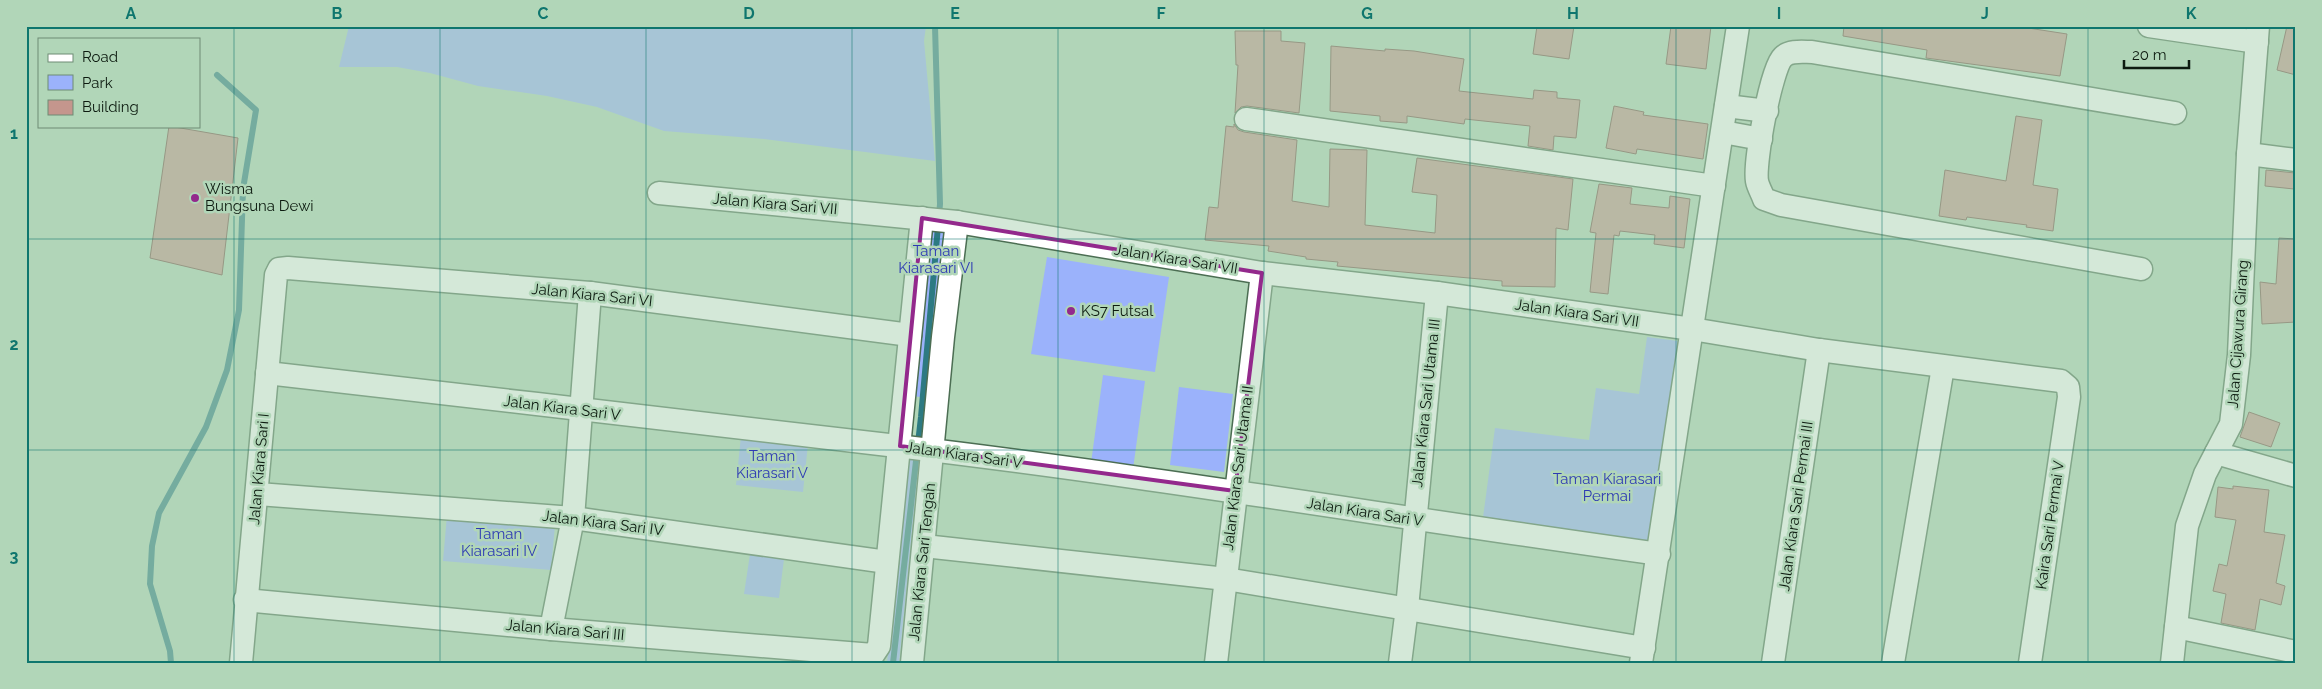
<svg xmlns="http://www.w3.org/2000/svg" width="2322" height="689" font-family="Raleway,sans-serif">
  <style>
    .green { fill: #9bb2fb }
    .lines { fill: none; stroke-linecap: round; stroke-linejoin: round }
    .stream { stroke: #2d7a82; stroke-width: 6 }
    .building { fill: #c4968d; stroke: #774e47 }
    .street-casing { stroke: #4c6e53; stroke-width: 25 }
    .street { stroke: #fff; stroke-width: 22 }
    .marked { fill: none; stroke: #93298c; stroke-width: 4; stroke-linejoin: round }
    .grid { fill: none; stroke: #0f766e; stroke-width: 1; stroke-opacity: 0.55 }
    .poi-dot { fill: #93298c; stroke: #b1d6b8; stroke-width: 2 }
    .labels { text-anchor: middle; stroke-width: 5; stroke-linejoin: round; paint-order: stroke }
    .poi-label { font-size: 15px; fill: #0d1b10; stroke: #b1d6b8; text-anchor: start }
    .street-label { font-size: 15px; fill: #0d1b10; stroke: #b1d6b8 }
    .park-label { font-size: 15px; fill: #2d3ab4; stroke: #b1d6b8 }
    .neatline { fill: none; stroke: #0f766e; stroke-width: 2 }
    .grid-label { font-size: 16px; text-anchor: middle; font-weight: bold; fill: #0f766e }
  </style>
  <rect width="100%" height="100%" fill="#b1d6b8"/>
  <g class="green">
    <polygon points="349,26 926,26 924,41 935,161 764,139 664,131 597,107 547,96 478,86 430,73 397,67 339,67"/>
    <polygon points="922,229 955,235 937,398 907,396"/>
    <polygon points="1047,257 1169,277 1155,372 1031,354"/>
    <polygon points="1647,337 1678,341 1651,546 1482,525 1495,428 1589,440 1596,388 1639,394"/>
    <polygon points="1103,375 1145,381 1133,469 1091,463"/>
    <polygon points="1179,387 1233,394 1224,472 1170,465"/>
    <polygon points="741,436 808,444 803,492 736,485"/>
    <polygon points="908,458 919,459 899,663 887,663"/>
    <polygon points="447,515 555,525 551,570 443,561"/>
    <polygon points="750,554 784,559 779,598 744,594"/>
  </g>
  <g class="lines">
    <g class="stream">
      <polyline points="171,663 170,651 150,584 152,546 159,513 206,427 227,370 239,310 243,189 256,110 217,75"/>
      <polyline points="893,663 921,417 940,204 935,26"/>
    </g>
  </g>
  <g class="building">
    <polygon points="1537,26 1574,26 1569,59 1533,54"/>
    <polygon points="1671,26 1711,26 1706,69 1666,64"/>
    <polygon points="1844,26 2015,26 2067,34 2060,76 1926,58 1927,50 1843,36"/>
    <polygon points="2287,26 2296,26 2296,75 2277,70"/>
    <polygon points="1235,31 1281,31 1281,41 1305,43 1299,113 1247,106 1241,107 1235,113 1238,65 1236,65"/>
    <polygon points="1331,46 1385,51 1385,49 1414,51 1464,59 1459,91 1533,99 1534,90 1557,92 1557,98 1580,100 1576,138 1554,136 1553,150 1528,146 1530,126 1465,119 1464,124 1407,116 1407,123 1380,121 1380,116 1330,111"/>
    <polygon points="1614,106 1644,112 1643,115 1708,124 1703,159 1637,149 1636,154 1606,148"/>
    <polygon points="2016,116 2042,120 2033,185 2058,189 2053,231 2026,227 2027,225 1967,217 1966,220 1939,216 1945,170 2006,181"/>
    <polygon points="1234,124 1238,130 1244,132 1297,140 1292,201 1329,207 1330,149 1367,150 1365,225 1435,233 1437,195 1412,192 1417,158 1573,179 1568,230 1556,228 1555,287 1502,286 1502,281 1337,266 1338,262 1306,259 1306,257 1268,251 1269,246 1205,240 1209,207 1218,208 1226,126 1234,127"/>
    <polygon points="169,126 238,138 222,275 150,258"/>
    <polygon points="2266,170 2295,173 2294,189 2265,186"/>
    <polygon points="1599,184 1632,188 1630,204 1669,208 1670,196 1690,199 1684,248 1654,244 1655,235 1620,231 1619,236 1614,235 1608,294 1590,292 1596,233 1590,232"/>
    <polygon points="2279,238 2296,239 2296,322 2262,324 2260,282 2276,284"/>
    <polygon points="2249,412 2280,423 2271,447 2240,437"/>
    <polygon points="2233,486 2269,490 2264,532 2285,535 2276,583 2285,586 2281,605 2260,599 2255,630 2221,623 2226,594 2213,591 2219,564 2227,566 2236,520 2215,517 2218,487 2233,489"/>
  </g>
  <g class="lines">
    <defs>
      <g id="street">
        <polyline points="2149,26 2257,42"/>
        <polyline points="1726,106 1767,111"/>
        <polyline points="1246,119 1714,186"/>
        <polyline points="1723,132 1761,139"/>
        <polyline points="2248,154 2296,160"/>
        <polyline points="659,193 957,222 1262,273 1437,293 1692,329 1819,350 2061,381 2068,387 2069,397 2030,663"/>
        <path d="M2141,269L1781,205L1764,199C1762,193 1758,187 1757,181C1754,163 1771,68 1783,57C1790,50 1803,52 1812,52L2175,113"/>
        <path d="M267,373C477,398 687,420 897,446C1152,476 1405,519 1659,554"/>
        <polyline points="2216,453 2296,476"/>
        <polyline points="258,494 573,518 887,562"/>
        <polyline points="924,546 1226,579 1644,648"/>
        <polyline points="245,600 551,629 873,655 879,646 922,218"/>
        <polyline points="2176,627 2296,652"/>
        <polyline points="551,629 573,518 590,293"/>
        <polyline points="241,663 276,275 279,269 288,268 590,293 910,335"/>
        <polyline points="912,663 943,337 957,222"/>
        <polyline points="1216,663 1262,273"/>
        <polyline points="1400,663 1407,608 1437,293"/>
        <polyline points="1641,663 1738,26"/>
        <polyline points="1773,663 1819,350"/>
        <polyline points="1893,663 1943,367"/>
        <polyline points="2172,663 2187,526 2205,474 2231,424 2239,355 2248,154 2258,26"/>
      </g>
    </defs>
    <use href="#street" class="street-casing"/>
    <use href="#street" class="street"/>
  </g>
  <path d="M0 0H2322V689H0ZM922,218L1262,273L1235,491L900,446Z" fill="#b1d6b8" fill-opacity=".55" fill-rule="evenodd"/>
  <path class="marked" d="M922,218L1262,273L1235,491L900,446Z"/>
  <path class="grid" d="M234,26V663M440,26V663M646,26V663M852,26V663M1058,26V663M1264,26V663M1470,26V663M1676,26V663M1882,26V663M2088,26V663M26,239H2296M26,450H2296"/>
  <g class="poi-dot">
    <circle cx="195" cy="198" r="5"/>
    <circle cx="1071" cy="311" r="5"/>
  </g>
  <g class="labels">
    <g class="poi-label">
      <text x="205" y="194">Wisma<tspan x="205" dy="17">Bungsuna Dewi</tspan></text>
      <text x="1081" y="316">KS7 Futsal</text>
    </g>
    <g class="street-label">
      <text transform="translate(775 204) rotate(5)" y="5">Jalan Kiara Sari VII</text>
      <text transform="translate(1176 259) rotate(9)" y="5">Jalan Kiara Sari VII</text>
      <text transform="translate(592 295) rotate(6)" y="5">Jalan Kiara Sari VI</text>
      <text transform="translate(1577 313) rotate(8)" y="5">Jalan Kiara Sari VII</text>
      <text transform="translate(2238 334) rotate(-86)" y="5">Jalan Cijawura Girang</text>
      <text transform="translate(1426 403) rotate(-84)" y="5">Jalan Kiara Sari Utama III</text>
      <text transform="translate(562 408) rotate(7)" y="5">Jalan Kiara Sari V</text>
      <text transform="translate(964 455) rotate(8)" y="5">Jalan Kiara Sari V</text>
      <text transform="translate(1238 468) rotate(-83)" y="5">Jalan Kiara Sari Utama II</text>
      <text transform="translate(259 469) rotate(-85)" y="5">Jalan Kiara Sari I</text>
      <text transform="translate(1796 506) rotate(-82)" y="5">Jalan Kiara Sari Permai III</text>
      <text transform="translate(1365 512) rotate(9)" y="5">Jalan Kiara Sari V</text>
      <text transform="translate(603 523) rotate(7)" y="5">Jalan Kiara Sari IV</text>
      <text transform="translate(2050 525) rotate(-82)" y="5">Kaira Sari Permai V</text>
      <text transform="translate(922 562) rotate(-84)" y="5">Jalan Kiara Sari Tengah</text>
      <text transform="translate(565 630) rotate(5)" y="5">Jalan Kiara Sari III</text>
    </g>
    <g class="park-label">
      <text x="936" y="256">Taman<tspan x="936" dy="17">Kiarasari VI</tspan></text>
      <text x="772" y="461">Taman<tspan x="772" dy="17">Kiarasari V</tspan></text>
      <text x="1607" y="484">Taman Kiarasari<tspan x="1607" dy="17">Permai</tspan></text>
      <text x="499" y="539">Taman<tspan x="499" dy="17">Kiarasari IV</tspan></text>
    </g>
  </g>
  <rect width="2322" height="689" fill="none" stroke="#b1d6b8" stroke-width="55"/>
  <rect x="38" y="38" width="162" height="90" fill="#b1d6b8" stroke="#6f8b75"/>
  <rect x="48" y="54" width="25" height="8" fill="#ffffff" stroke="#6f8b75"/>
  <text x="82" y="62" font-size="15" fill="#0d1b10">Road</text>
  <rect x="48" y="75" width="25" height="15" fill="#9bb2fb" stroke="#6f8b75"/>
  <text x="82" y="88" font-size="15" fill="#0d1b10">Park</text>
  <rect x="48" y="100" width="25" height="15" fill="#c4968d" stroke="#6f8b75"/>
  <text x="82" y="112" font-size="15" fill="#0d1b10">Building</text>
  <path d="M2124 60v8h65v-8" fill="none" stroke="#0d1b10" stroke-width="2.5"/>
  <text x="2132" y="60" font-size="15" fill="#0d1b10" stroke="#b1d6b8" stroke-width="4" paint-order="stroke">20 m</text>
  <rect x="28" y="28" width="2266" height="634" class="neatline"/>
  <g class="grid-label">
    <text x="131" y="19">A</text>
    <text x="337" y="19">B</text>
    <text x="543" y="19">C</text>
    <text x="749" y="19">D</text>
    <text x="955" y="19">E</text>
    <text x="1161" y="19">F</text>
    <text x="1367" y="19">G</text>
    <text x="1573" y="19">H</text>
    <text x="1779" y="19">I</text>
    <text x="1985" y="19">J</text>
    <text x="2191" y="19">K</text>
    <text x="14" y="139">1</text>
    <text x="14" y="350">2</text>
    <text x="14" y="562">3</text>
  </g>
</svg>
